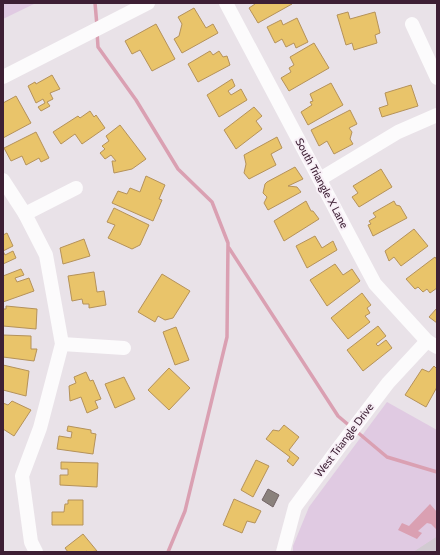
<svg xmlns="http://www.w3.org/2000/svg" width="440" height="555" font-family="Cabin,sans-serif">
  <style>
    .green { fill: #e0cae2 }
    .water { fill: #daa0b2 }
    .homes { fill: #e9c46a; stroke: #b5925a }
    .industry { fill: #8a817c; stroke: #736466 }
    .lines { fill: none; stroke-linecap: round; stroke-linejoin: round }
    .stream { stroke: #daa0b2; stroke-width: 3.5 }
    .building { fill: #d1cad1; stroke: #d2cbd1 }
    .street { stroke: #fcfbfc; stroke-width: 14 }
    .labels { text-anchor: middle; stroke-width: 4; stroke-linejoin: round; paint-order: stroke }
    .street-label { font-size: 11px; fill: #3d1f34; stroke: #f8f0f7 }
  </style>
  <rect width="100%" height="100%" fill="#e9e2e8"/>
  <g class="green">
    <polygon points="3,3 36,3 3,19"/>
    <polygon points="387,402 437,430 437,552 293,552 293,546 309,507"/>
  </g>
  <polygon class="water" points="430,504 437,512 437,529 436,529 431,524 427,523 418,531 422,533 417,539 398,530 402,523 409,526"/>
  <g class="homes">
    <polygon points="254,3 292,3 292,4 258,23 249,8 255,4"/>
    <polygon points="194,8 206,28 213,24 218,33 182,53 174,39 179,36 182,24 178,17"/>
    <polygon points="348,12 350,19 375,12 380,33 375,35 377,43 354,50 352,43 346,45 337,15"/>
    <polygon points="297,18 308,42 296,48 294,43 286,47 282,39 275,43 267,27 281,20 283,25"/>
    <polygon points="156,24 175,59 152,71 140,50 132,54 125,41"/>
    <polygon points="314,43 329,68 289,91 281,78 291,72 289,68 294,65 290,57"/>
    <polygon points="210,51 213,55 219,51 223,57 227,56 230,65 198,82 188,64"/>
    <polygon points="52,75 60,89 50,93 53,99 47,102 50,106 41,111 38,107 45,103 43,99 36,103 28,86 35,82 36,84"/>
    <polygon points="232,79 235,86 228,91 231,95 241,89 247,100 219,117 207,95"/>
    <polygon points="331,83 343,105 308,125 301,112 312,105 310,102 313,101 310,94"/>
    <polygon points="411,85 418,106 382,117 379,108 388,105 385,93"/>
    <polygon points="16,96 31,123 3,138 3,103"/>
    <polygon points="254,107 262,116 256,121 262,129 236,149 224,130"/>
    <polygon points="350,110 357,124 349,128 352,132 350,139 353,144 334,154 327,141 319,146 311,130"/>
    <polygon points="90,111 94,117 96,115 105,128 82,144 75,134 61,144 53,132 78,116 80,118"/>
    <polygon points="120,125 146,159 132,169 114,173 112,161 116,161 111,155 105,159 100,153 105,149 102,146 109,141 106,136"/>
    <polygon points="36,132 49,158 41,162 39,158 26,165 22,156 11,161 4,148"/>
    <polygon points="277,137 282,148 271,154 276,165 249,179 244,173 246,164 244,155"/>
    <polygon points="295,167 303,179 288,186 297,187 301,192 268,210 264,203 267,197 263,193 265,184 267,182"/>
    <polygon points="381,169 392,187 359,207 352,197 358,193 353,186"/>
    <polygon points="146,176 165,185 159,199 162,200 153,221 112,203 118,191 127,194 130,188 140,192"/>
    <polygon points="306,201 311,211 313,211 319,219 284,241 274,221"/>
    <polygon points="394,201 396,205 400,206 407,218 373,236 368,225 371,224 369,221 376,217 373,213"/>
    <polygon points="114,208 149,225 140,245 132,249 108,238 115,225 107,222"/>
    <polygon points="414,229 428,246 401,266 394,257 389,261 385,251"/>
    <polygon points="7,233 13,246 3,251 5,255 13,251 16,258 3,264 3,235"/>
    <polygon points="315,236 322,248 333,241 337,250 307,268 296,246"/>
    <polygon points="84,239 90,256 63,264 60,248"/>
    <polygon points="435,257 437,260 437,288 430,293 427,289 423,292 418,287 415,289 406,279"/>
    <polygon points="335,264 343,275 352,269 360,281 327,306 310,280"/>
    <polygon points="21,269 24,275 15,278 17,282 29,278 34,291 3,302 3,276"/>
    <polygon points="94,272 97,292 104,291 106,305 89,308 89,304 83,304 82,299 72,301 68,276"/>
    <polygon points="162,274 190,291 173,318 165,320 158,316 155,322 138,312"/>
    <polygon points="362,293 371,305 367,308 370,313 365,316 370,322 348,339 331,318"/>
    <polygon points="6,306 37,309 36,329 3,326 3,309 6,309"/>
    <polygon points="437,308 437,323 429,317"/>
    <polygon points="378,326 386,336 376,344 378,346 386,340 392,348 363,371 347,350"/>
    <polygon points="176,327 189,360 175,365 163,332"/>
    <polygon points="3,335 31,336 31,349 37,349 34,361 3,357"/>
    <polygon points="3,365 29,371 26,396 3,390"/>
    <polygon points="434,366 437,369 437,387 426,407 405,395 422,369 429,372"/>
    <polygon points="169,368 190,388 169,410 148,390"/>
    <polygon points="86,372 90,381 93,380 101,399 95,401 98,408 87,413 81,397 70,401 69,386 76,383 74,377"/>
    <polygon points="124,377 135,399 115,408 105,384"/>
    <polygon points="12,401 31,410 14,436 3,429 3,403 8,405"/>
    <polygon points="284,425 299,437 289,450 299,458 293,466 287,461 290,457 266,439 273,430 279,431"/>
    <polygon points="68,426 91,430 91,433 96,434 93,454 57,449 59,436 71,438 72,432 67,431"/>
    <polygon points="256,460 269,466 253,497 241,490"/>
    <polygon points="61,462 98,463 97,487 60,485 60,475 68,475 68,469 61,469"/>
    <polygon points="234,499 261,511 255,523 247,521 242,533 223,525"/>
    <polygon points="68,500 83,500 83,525 52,525 52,512 64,512 65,504 68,504"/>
    <polygon points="83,534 97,551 88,552 86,551 85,552 68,552 65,548"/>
  </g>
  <polygon class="industry" points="268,489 279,495 273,507 262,500"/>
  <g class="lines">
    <g class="stream">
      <polyline points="95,3 97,26"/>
      <polyline points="97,32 98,47 136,100 178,169 212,202 228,243 227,337 185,511 168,552"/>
      <polyline points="229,248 338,416 351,427"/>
      <polyline points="356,431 387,457 437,472"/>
    </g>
  </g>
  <polygon class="building" points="437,537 437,552 414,552"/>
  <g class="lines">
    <g class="street">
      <polyline points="226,3 375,284 427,341 437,347"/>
      <polyline points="412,24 437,78"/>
      <polyline points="3,77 148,3"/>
      <polyline points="320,179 398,132 437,115"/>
      <polyline points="3,180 25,214 46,255 62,344 40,428 22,476 31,542 36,552"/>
      <polyline points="25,214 76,188"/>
      <polyline points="62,344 124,348"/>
      <polyline points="283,552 295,507 340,446 388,383 427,341"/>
    </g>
  </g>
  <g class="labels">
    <g class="street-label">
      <text transform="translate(322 183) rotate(62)" y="4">South Triangle X Lane</text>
      <text transform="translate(344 440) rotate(-53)" y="4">West Triangle Drive</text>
    </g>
  </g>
  <rect width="440" height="555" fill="none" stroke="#3d1f34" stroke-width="8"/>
</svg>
